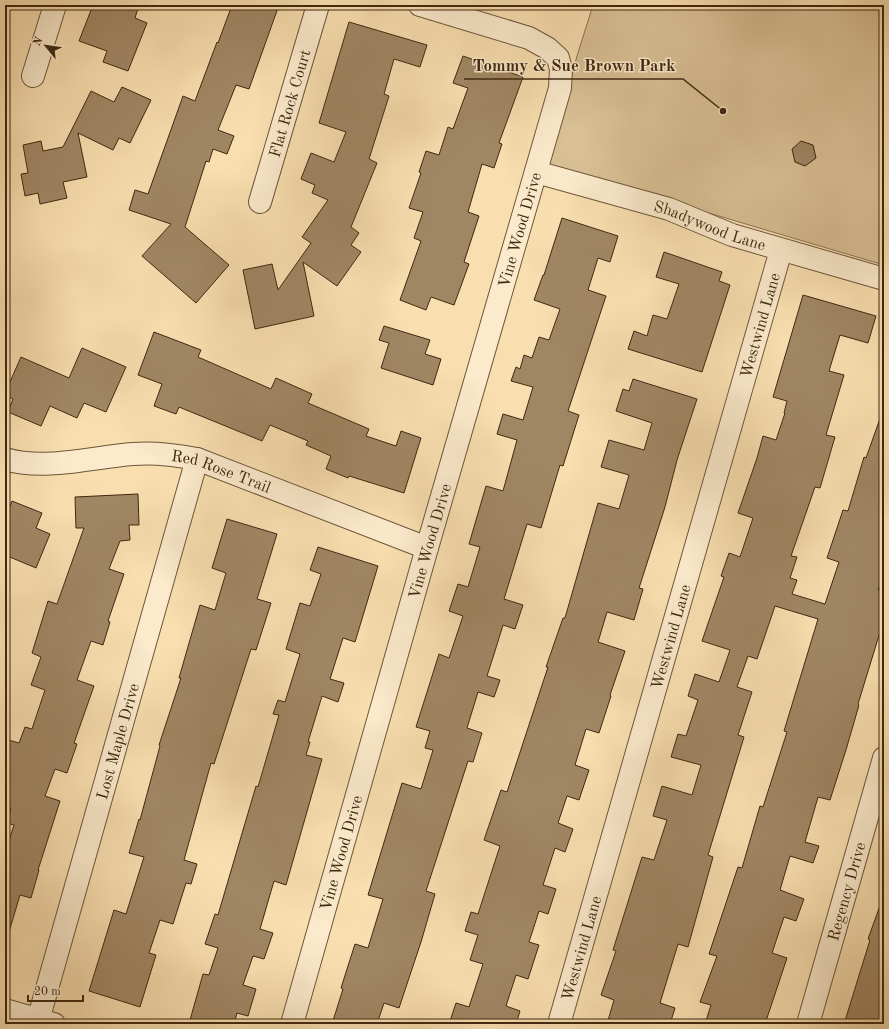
<svg xmlns="http://www.w3.org/2000/svg" width="889" height="1029" font-family="'Old Standard TT',serif">
  <style>
    .green { fill: #d9c095; stroke: #8c7453 }
    .building { fill: #a08764; stroke: #3f2811 }
    .lines { fill: none; stroke-linecap: round; stroke-linejoin: round }
    .minor-casing { stroke: #6e5639; stroke-width: 24 }
    .minor { stroke: #fbeacc; stroke-width: 22 }
    .labels { text-anchor: middle; stroke-width: 3; stroke-linejoin: round; paint-order: stroke }
    .street-label { font-size: 16px; fill: #3f2811; stroke: #fbeacc }
    .leader { fill: none; stroke: #3f2811; stroke-width: 1.5 }
    .callout-dot { fill: #3f2811; stroke: #fbeacc; stroke-width: 1.5 }
    .callout-label { font-size: 17px; text-anchor: middle; font-weight: bold; fill: #3f2811; stroke: #fbeacc; stroke-width: 3; stroke-linejoin: round; paint-order: stroke }
  </style>
  <rect width="100%" height="100%" fill="#f9dfb0"/>
  <filter id="stains"><feTurbulence type="fractalNoise" baseFrequency=".005" numOctaves="4"/><feColorMatrix values="0 0 0 0 .2 0 0 0 0 .09 0 0 0 0 .02 0 0 0 .5 -.17"/></filter>
  <radialGradient id="worn" r=".72"><stop offset=".6" stop-color="#630" stop-opacity="0"/><stop offset="1" stop-color="#630" stop-opacity=".3"/></radialGradient>
  <polygon class="green" points="593,5 884,5 884,265 547,165 577,56"/>
  <g class="building">
    <polygon points="93,5 139,5 135,18 147,23 128,71 103,62 107,51 79,41"/>
    <polygon points="232,5 279,5 249,89 236,85 218,130 234,136 227,154 213,149 209,162 206,161 185,227 229,265 196,303 142,256 171,224 129,210 135,190 148,194 183,96 195,101 217,42 218,43"/>
    <polygon points="349,22 427,45 420,67 394,59 384,94 389,96 369,159 377,163 351,227 359,233 351,245 361,252 337,286 303,262 314,316 255,329 243,270 272,264 278,290 311,243 302,237 328,200 312,193 315,185 301,179 311,153 334,162 346,132 319,123"/>
    <polygon points="463,56 523,77 499,143 502,144 494,168 482,164 468,212 479,216 464,262 469,264 454,305 431,297 426,310 400,300 421,241 414,238 423,212 409,208 421,173 419,172 426,151 439,155 448,127 453,129 468,88 453,83"/>
    <polygon points="122,87 151,100 130,143 119,138 113,150 78,133 87,177 63,182 67,198 40,204 38,193 25,196 21,174 28,173 23,145 41,141 43,151 63,147 91,91 114,102"/>
    <polygon points="801,141 813,145 816,158 805,166 795,162 792,149"/>
    <polygon points="562,218 618,236 610,262 598,258 588,290 606,296 568,411 579,415 563,466 560,465 541,528 527,524 504,599 523,605 515,629 503,625 495,651 487,676 500,680 494,697 478,692 467,728 482,733 473,762 468,761 426,891 435,894 421,942 399,1008 384,1003 377,1024 332,1024 343,989 341,988 355,944 368,948 383,899 368,895 402,783 421,789 433,750 425,748 430,731 416,727 439,654 449,658 463,616 449,611 458,584 468,587 480,547 469,544 486,486 503,491 517,440 497,434 503,414 523,420 533,387 511,381 516,367 520,369 524,355 532,358 539,337 549,340 560,309 534,300 543,275 544,275"/>
    <polygon points="664,252 722,272 719,281 730,285 702,372 628,349 634,331 647,336 653,315 667,319 679,284 656,277"/>
    <polygon points="803,295 876,316 868,343 840,335 829,371 844,375 826,435 835,437 820,488 815,487 791,556 797,557 790,578 797,580 792,594 825,604 839,562 827,558 843,510 848,511 864,457 866,458 882,413 884,414 884,572 878,590 884,592 884,619 858,704 859,705 846,750 830,800 818,797 805,842 819,846 813,863 790,856 780,890 804,899 796,921 784,917 772,953 787,958 765,1024 705,1024 711,1005 700,1002 717,956 709,954 738,867 742,868 760,806 763,807 787,732 784,731 818,619 775,606 757,659 748,656 737,687 752,692 738,735 744,737 708,855 713,857 688,947 678,944 660,1003 675,1008 670,1024 607,1024 614,1000 601,995 616,951 613,950 642,857 654,860 667,820 653,816 662,786 692,795 701,765 671,757 678,734 686,736 698,700 688,696 695,674 719,682 730,650 702,641 724,577 721,576 729,553 740,557 753,518 738,513 757,458 763,436 776,440 785,413 784,413 787,401 773,397"/>
    <polygon points="384,326 430,340 425,354 441,359 433,385 381,368 389,343 379,340"/>
    <polygon points="154,332 201,350 198,357 271,389 276,378 312,394 308,403 369,429 366,436 396,446 401,431 421,438 404,493 349,476 348,478 326,469 331,456 306,445 308,441 270,425 262,441 179,407 176,414 154,406 162,384 138,375"/>
    <polygon points="82,348 126,367 106,412 84,403 77,418 50,406 41,426 8,412 13,399 5,395 5,393 21,357 69,378"/>
    <polygon points="633,379 697,399 677,460 665,507 639,588 643,589 634,620 607,612 598,642 625,651 610,695 611,696 599,733 586,729 575,765 589,770 579,800 567,796 558,823 573,829 565,852 555,848 543,885 556,889 548,914 539,911 529,942 539,945 528,979 516,975 506,1006 520,1011 516,1024 461,1024 450,1021 456,1003 469,1007 483,964 470,960 478,935 465,931 471,912 478,914 500,846 484,840 501,790 507,792 548,667 546,667 563,618 565,618 598,503 619,509 629,475 601,467 609,440 644,450 652,423 616,411 623,389 629,391"/>
    <polygon points="138,494 139,525 129,525 130,540 120,541 109,569 124,574 108,621 110,622 103,645 91,641 77,680 94,686 74,743 77,744 67,773 55,769 45,796 60,801 38,870 39,870 31,898 20,895 9,932 5,932 5,853 14,825 7,823 11,808 5,806 5,739 19,743 25,727 32,729 45,690 31,685 41,657 32,653 48,601 57,604 84,528 76,528 75,497"/>
    <polygon points="12,501 42,513 36,528 50,534 36,568 5,555 5,518"/>
    <polygon points="227,519 277,534 257,599 271,603 256,650 251,649 214,764 211,763 184,860 197,864 191,884 186,883 173,924 160,920 149,953 156,955 140,1007 89,991 114,910 126,914 144,857 129,853 139,819 140,820 160,746 159,745 181,678 179,678 200,605 215,610 226,573 212,568"/>
    <polygon points="318,547 378,566 355,642 343,638 330,679 344,683 338,702 322,696 308,742 310,742 306,755 322,759 286,885 274,881 260,929 273,933 264,959 253,956 243,985 256,989 248,1016 237,1013 234,1024 202,1024 190,1020 203,974 209,975 218,948 205,944 215,914 218,915 256,786 258,787 279,715 273,714 278,700 285,702 300,654 286,649 300,603 310,606 321,574 310,570"/>
    <polygon points="882,900 884,901 884,1024 844,1024 870,940 868,939"/>
  </g>
  <g class="lines">
    <defs>
      <g id="minor">
        <polyline points="33,76 55,5"/>
        <path id="s1" d="M536,172L669,209L732,235L884,279"/>
        <path id="s2" d="M260,202L318,5"/>
        <path id="s3" d="M5,459C45,471 93,457 133,454C155,452 176,455 197,459L427,548"/>
        <polyline points="5,1010 54,1024"/>
        <path id="s4" d="M37,1024L197,459"/>
        <path id="s5" d="M292,1024L427,548L560,88L561,69L558,58L547,48L529,38L420,5"/>
        <path id="s6" d="M559,1024L781,250"/>
        <path id="s7" d="M808,1024L884,758"/>
      </g>
    </defs>
    <use href="#minor" class="minor-casing"/>
    <use href="#minor" class="minor"/>
  </g>
  <g class="labels">
    <g class="street-label">
      <text dy="6" stroke="none"><textPath href="#s2" startOffset="103">Flat Rock Court</textPath></text>
      <text dy="6" stroke="none"><textPath href="#s1" startOffset="182">Shadywood Lane</textPath></text>
      <text dy="6" stroke="none"><textPath href="#s5" startOffset="826">Vine Wood Drive</textPath></text>
      <text dy="6" stroke="none"><textPath href="#s6" startOffset="727">Westwind Lane</textPath></text>
      <text dy="6" stroke="none"><textPath href="#s3" startOffset="220">Red Rose Trail</textPath></text>
      <text dy="6" stroke="none"><textPath href="#s5" startOffset="502">Vine Wood Drive</textPath></text>
      <text dy="6" stroke="none"><textPath href="#s6" startOffset="403">Westwind Lane</textPath></text>
      <text dy="6" stroke="none"><textPath href="#s4" startOffset="294">Lost Maple Drive</textPath></text>
      <text dy="6" stroke="none"><textPath href="#s5" startOffset="178">Vine Wood Drive</textPath></text>
      <text dy="6" stroke="none"><textPath href="#s7" startOffset="138">Regency Drive</textPath></text>
      <text dy="6" stroke="none"><textPath href="#s6" startOffset="79">Westwind Lane</textPath></text>
    </g>
  </g>
  <path class="leader" d="M723 111L683 79H464"/>
  <circle class="callout-dot" cx="723" cy="111" r="4"/>
  <g class="callout-label">
    <text x="574" y="71">Tommy &amp; Sue Brown Park</text>
  </g>
  <rect width="889" height="1029" fill="none" stroke="#f9dfb0" stroke-width="20"/>
  <rect x="6" y="6" width="877" height="1017" fill="none" stroke="#3f2811" stroke-width="2"/>
  <rect x="10" y="10" width="869" height="1009" fill="none" stroke="#3f2811"/>
  <g transform="translate(46 46) rotate(299)" stroke="#fbeacc" stroke-width="3" paint-order="stroke">
  <path d="M0-3L7 15L0 10L-7 15Z" fill="#3f2811"/>
  <text y="-6" font-size="11" font-weight="bold" text-anchor="middle" fill="#3f2811">N</text>
  </g>
  <path d="M28 995v6h55v-6" fill="none" stroke="#3f2811" stroke-width="2"/>
  <text x="34" y="995" font-size="12" fill="#3f2811" stroke="#fbeacc" stroke-width="3" paint-order="stroke">20 m</text>
  <rect width="100%" height="100%" filter="url(#stains)"/>
  <rect width="100%" height="100%" fill="url(#worn)"/>
</svg>
